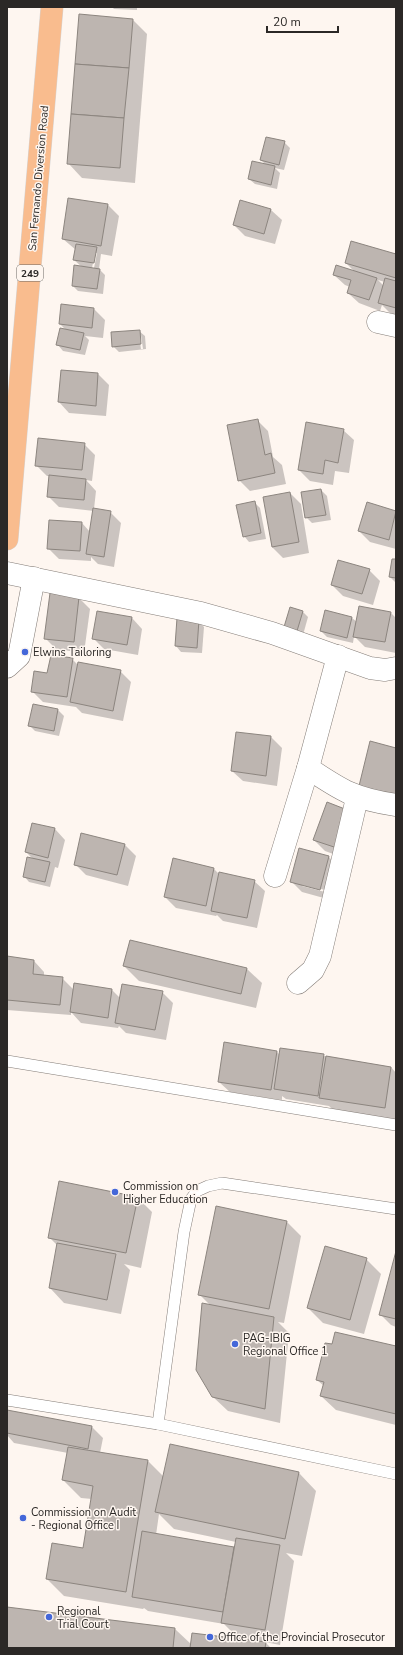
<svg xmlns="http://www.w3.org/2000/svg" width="403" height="1655" font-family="'Nunito Sans',sans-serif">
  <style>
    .shadow { fill: #0003; fill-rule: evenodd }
    .building { fill: #bdb5b0; stroke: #8c857f }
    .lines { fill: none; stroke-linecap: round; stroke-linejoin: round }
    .lane-casing { stroke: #847d78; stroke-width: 12 }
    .street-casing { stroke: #847d78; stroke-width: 23 }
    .highway-casing { stroke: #d5d4d4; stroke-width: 23 }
    .lane { stroke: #fff; stroke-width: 11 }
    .street { stroke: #fff; stroke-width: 22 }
    .highway { stroke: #f9bc8e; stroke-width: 22 }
    .poi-dot { fill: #4467d9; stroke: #fef6f0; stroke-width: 1.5 }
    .labels { text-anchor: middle; stroke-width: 3; stroke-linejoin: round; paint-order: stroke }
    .shield { fill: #fef6f0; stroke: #6a6663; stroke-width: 1 }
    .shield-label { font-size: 10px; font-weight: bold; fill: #2b2826 }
    .street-label { font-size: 11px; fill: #2b2826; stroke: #fef6f0 }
    .poi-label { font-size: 11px; fill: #2b2826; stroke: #fef6f0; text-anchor: start }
  </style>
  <rect width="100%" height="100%" fill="#fef6f0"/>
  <g class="shadow">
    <polygon points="112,7 137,7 137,10 114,9"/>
    <polygon points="133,20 147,34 135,183 82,178 68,163"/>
    <polygon points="284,142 290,148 284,170 275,168 280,173 277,189 255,184 249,179 266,165 261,160"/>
    <path d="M69,199L108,205L119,216L112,256L101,254L99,269L105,275L103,294L78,291L73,286L82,267L74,260L76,250L63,239ZM95,253H97L94,268H92Z"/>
    <polygon points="240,201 271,210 282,220 275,244 245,236 234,225"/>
    <path d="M396,255V315L390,313L382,305L380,311L359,303L348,293L350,287L345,285L334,275L355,272L346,263ZM378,280L385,282L384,286Z"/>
    <polygon points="62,306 94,309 105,320 103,338 85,336 89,340 85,355 63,351 58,345 67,331 60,324"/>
    <path d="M139,331L145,336L146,349L119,352L113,346ZM139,335H141L143,349H141Z"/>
    <polygon points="61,371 98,374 109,385 106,416 69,413 59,402"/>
    <polygon points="257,420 268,431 273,457 282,465 286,484 250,491 239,480"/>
    <polygon points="343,430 354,440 349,473 335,471 333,485 310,481 299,470"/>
    <polygon points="84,444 95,455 92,481 86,480 96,491 94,509 110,512 121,523 114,567 98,564 91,557 91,561 59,559 48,548 82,523 90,532 94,511 59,507 48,496 50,476 47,476 36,465"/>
    <polygon points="321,490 327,496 331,520 312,523 306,517"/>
    <polygon points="290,493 301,504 309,553 283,558 272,547 264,498"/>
    <polygon points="254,502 260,508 266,539 249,542 244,536"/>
    <polygon points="367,503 396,512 396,549 370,542 359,531"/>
    <polygon points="396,560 396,583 390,577"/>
    <polygon points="369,570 380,581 373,605 343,596 332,585"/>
    <polygon points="79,598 90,609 84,653 56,649 45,638"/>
    <polygon points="291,608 303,612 308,617 303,635 291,632"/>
    <polygon points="390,612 396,618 396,653 365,647 354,636 353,643 327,637 321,631 352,618 357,622"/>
    <polygon points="132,618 142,629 138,655 104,649 93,638"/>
    <polygon points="178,620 198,621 204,627 202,653 181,652 176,646"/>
    <polygon points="72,659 78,665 120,671 131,682 123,721 82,713 76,707 43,702 32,691 48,674"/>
    <polygon points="34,705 58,710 64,716 59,736 35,731 29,725"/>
    <polygon points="237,733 271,737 282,748 277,786 243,781 232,771"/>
    <polygon points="328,804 347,859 325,851 314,840"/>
    <polygon points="55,829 65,840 58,868 55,867 50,887 29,882 24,876 33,859 26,852"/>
    <polygon points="82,835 125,845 136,856 128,886 86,875 75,864"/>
    <path d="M329,857L339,868L331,900L302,892L291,881ZM302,884L325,890V892L302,886Z"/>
    <polygon points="213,868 220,875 254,881 265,891 257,928 223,921 217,915 216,916 176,908 165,897"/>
    <polygon points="130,941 247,969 262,983 256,1008 139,981 124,966"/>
    <polygon points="7,957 34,961 44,972 44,976 62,978 74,990 112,990 120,998 162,992 173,1003 166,1040 126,1033 119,1026 118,1028 81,1023 71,1012 71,1015 7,1010"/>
    <polygon points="281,1049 391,1067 396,1073 396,1122 335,1112 329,1106 286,1099 282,1096 282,1100 230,1092 219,1082 277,1052 280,1055"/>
    <polygon points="137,1197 152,1212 141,1268 124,1264 130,1270 121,1314 64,1303 50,1288 58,1246 49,1237"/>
    <polygon points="286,1221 301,1236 284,1323 278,1322 289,1333 280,1423 228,1411 212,1396 211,1306 199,1294"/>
    <polygon points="396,1255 396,1327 391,1325 380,1314"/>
    <polygon points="366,1259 381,1274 364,1334 323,1323 308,1308"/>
    <polygon points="333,1346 396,1347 396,1425 336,1410 321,1396 324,1386 317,1380"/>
    <path d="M8,1411L92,1427L103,1438L100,1453L148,1461L164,1477L299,1473L316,1491L302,1556L286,1553L294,1561L280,1645L265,1642L271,1648H7V1608L175,1629L192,1645L239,1639L224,1624L148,1611L144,1608L143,1609L64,1596L47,1579L84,1550L92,1499L81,1498L63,1480L68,1453L14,1443L7,1435ZM159,1514L174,1529L236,1542L235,1548L156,1535Z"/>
  </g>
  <g class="building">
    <polygon points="79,14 133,19 129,68 75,64"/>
    <polygon points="75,64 129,68 124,118 71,114"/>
    <polygon points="71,114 124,118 120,168 67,164"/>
    <polygon points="266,137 285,141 279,165 260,160"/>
    <polygon points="252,161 275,166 271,185 248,179"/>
    <polygon points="68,198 108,204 101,246 62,239"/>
    <polygon points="240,200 271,209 264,234 233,225"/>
    <polygon points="351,241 396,254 396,278 345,263"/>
    <polygon points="76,244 97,247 94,263 73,260"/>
    <polygon points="74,265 100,269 97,289 72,286"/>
    <polygon points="336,265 377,278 369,300 347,293 351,280 333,275"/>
    <polygon points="385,278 396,281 396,308 378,303"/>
    <polygon points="61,304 94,308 92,328 59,324"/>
    <polygon points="60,328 84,333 80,350 56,345"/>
    <polygon points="140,330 141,344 112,347 111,332"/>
    <polygon points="61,370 98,373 96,406 58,402"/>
    <polygon points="258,419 265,455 271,453 275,473 238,481 227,425"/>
    <polygon points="306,422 344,429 338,463 325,460 323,474 298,470"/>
    <polygon points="38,438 85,443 82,470 35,466"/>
    <polygon points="49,475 86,479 84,500 47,497"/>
    <polygon points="321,489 326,515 305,518 301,492"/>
    <polygon points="290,492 299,542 272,547 263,497"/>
    <polygon points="255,501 261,533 243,537 236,505"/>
    <polygon points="367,502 396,511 389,540 358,531"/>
    <polygon points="93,508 111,511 104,557 86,554"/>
    <polygon points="49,520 82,522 80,551 47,549"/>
    <polygon points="392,559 396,559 396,578 389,577"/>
    <polygon points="338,560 370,569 362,594 331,585"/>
    <polygon points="50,593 79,597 74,642 44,639"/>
    <polygon points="359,606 391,612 385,642 353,637"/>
    <polygon points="290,607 303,611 297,631 284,627"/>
    <polygon points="325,610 352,617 347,638 320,631"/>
    <polygon points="97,611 132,617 127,645 92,639"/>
    <polygon points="177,618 199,620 197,648 175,646"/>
    <polygon points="51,655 73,658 67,697 31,692 34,671 47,673"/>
    <polygon points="78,662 121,670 113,711 70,702"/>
    <polygon points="33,704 58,709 54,731 28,726"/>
    <polygon points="236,732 271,736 266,776 231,771"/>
    <polygon points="370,741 396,748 396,796 359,786"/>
    <polygon points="327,802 350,811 337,848 313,840"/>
    <polygon points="32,823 55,828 48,858 25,852"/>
    <polygon points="81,833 125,844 117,875 74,865"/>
    <polygon points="299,848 329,856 320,890 290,882"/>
    <polygon points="27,857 50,862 45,882 23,877"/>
    <polygon points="173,858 214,868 206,906 164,897"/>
    <polygon points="219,872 255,880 247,918 211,911"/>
    <polygon points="130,940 247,968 241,994 123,966"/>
    <polygon points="7,956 34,960 33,974 63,977 60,1005 7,1000"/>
    <polygon points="74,983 112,989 108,1018 70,1012"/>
    <polygon points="122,984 163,991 155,1030 115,1023"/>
    <polygon points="224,1042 277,1051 271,1090 218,1082"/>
    <polygon points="280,1048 324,1054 318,1096 274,1089"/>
    <polygon points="326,1056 391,1067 385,1108 319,1098"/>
    <polygon points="59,1181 138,1197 126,1253 48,1238"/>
    <polygon points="216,1206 287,1221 269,1309 198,1295"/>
    <polygon points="57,1243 116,1254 107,1300 49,1288"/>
    <polygon points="325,1246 367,1258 350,1320 307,1308"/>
    <polygon points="396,1251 396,1319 379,1315"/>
    <polygon points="202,1303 274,1317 265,1409 212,1397 196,1370"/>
    <polygon points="335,1332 396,1346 396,1414 320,1396 324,1382 316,1380 325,1343 332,1344"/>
    <polygon points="7,1410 92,1426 88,1449 7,1433"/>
    <polygon points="170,1444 299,1472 285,1539 155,1512"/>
    <polygon points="68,1447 148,1460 126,1592 46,1579 52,1543 83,1548 93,1486 62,1480"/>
    <polygon points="142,1531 234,1547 223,1612 132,1597"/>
    <polygon points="236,1538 280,1545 265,1630 221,1623"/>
    <polygon points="7,1607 175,1628 173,1648 7,1648"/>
    <polygon points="192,1633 266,1642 265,1648 190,1648"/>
  </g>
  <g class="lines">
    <defs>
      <g id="lane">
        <polyline points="7,1061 396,1125"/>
        <polyline points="7,1400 158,1424 396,1474"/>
        <polyline points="158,1424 184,1232 191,1199 197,1191 208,1186 222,1183 396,1209"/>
      </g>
      <g id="street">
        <polyline points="378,322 396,326"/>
        <polyline points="7,573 201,613 272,633 370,668 385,670 396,668"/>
        <path d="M338,656L308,768C342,791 355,799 396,805"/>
        <polyline points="7,667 19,656 34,578"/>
        <polyline points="275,876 308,768"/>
        <polyline points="298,983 313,970 320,956 357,798"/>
      </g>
      <polyline id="highway" points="7,539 52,7"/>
    </defs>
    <use href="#lane" class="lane-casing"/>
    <use href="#street" class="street-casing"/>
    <use href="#highway" class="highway-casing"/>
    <use href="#lane" class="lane"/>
    <use href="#street" class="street"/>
    <use href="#highway" class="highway"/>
  </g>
  <g class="poi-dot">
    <circle cx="25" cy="652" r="4"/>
    <circle cx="115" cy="1192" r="4"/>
    <circle cx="235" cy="1344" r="4"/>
    <circle cx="23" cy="1518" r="4"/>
    <circle cx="49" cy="1617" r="4"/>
    <circle cx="210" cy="1637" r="4"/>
  </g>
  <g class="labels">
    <rect class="shield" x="17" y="265" width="26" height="16" rx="3"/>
    <g class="shield-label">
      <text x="30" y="277">249</text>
    </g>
    <g class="street-label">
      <text transform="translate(38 178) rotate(-85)" y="4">San Fernando Diversion Road</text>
    </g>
    <g class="poi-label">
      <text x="33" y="656">Elwins Tailoring</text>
      <text x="123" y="1190">Commission on<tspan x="123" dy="13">Higher Education</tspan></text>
      <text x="243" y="1342">PAG-IBIG<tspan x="243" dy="13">Regional Office 1</tspan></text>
      <text x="31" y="1516">Commission on Audit<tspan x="31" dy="13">- Regional Office I</tspan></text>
      <text x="57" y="1615">Regional<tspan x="57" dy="13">Trial Court</tspan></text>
      <text x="218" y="1641">Office of the Provincial Prosecutor</text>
    </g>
  </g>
  <rect width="403" height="1655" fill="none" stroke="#2b2826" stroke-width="16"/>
  <path d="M267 26v6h71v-6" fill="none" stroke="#2b2826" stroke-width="2"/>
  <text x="273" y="26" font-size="12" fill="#2b2826" stroke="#fef6f0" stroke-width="3" paint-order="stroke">20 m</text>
</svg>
